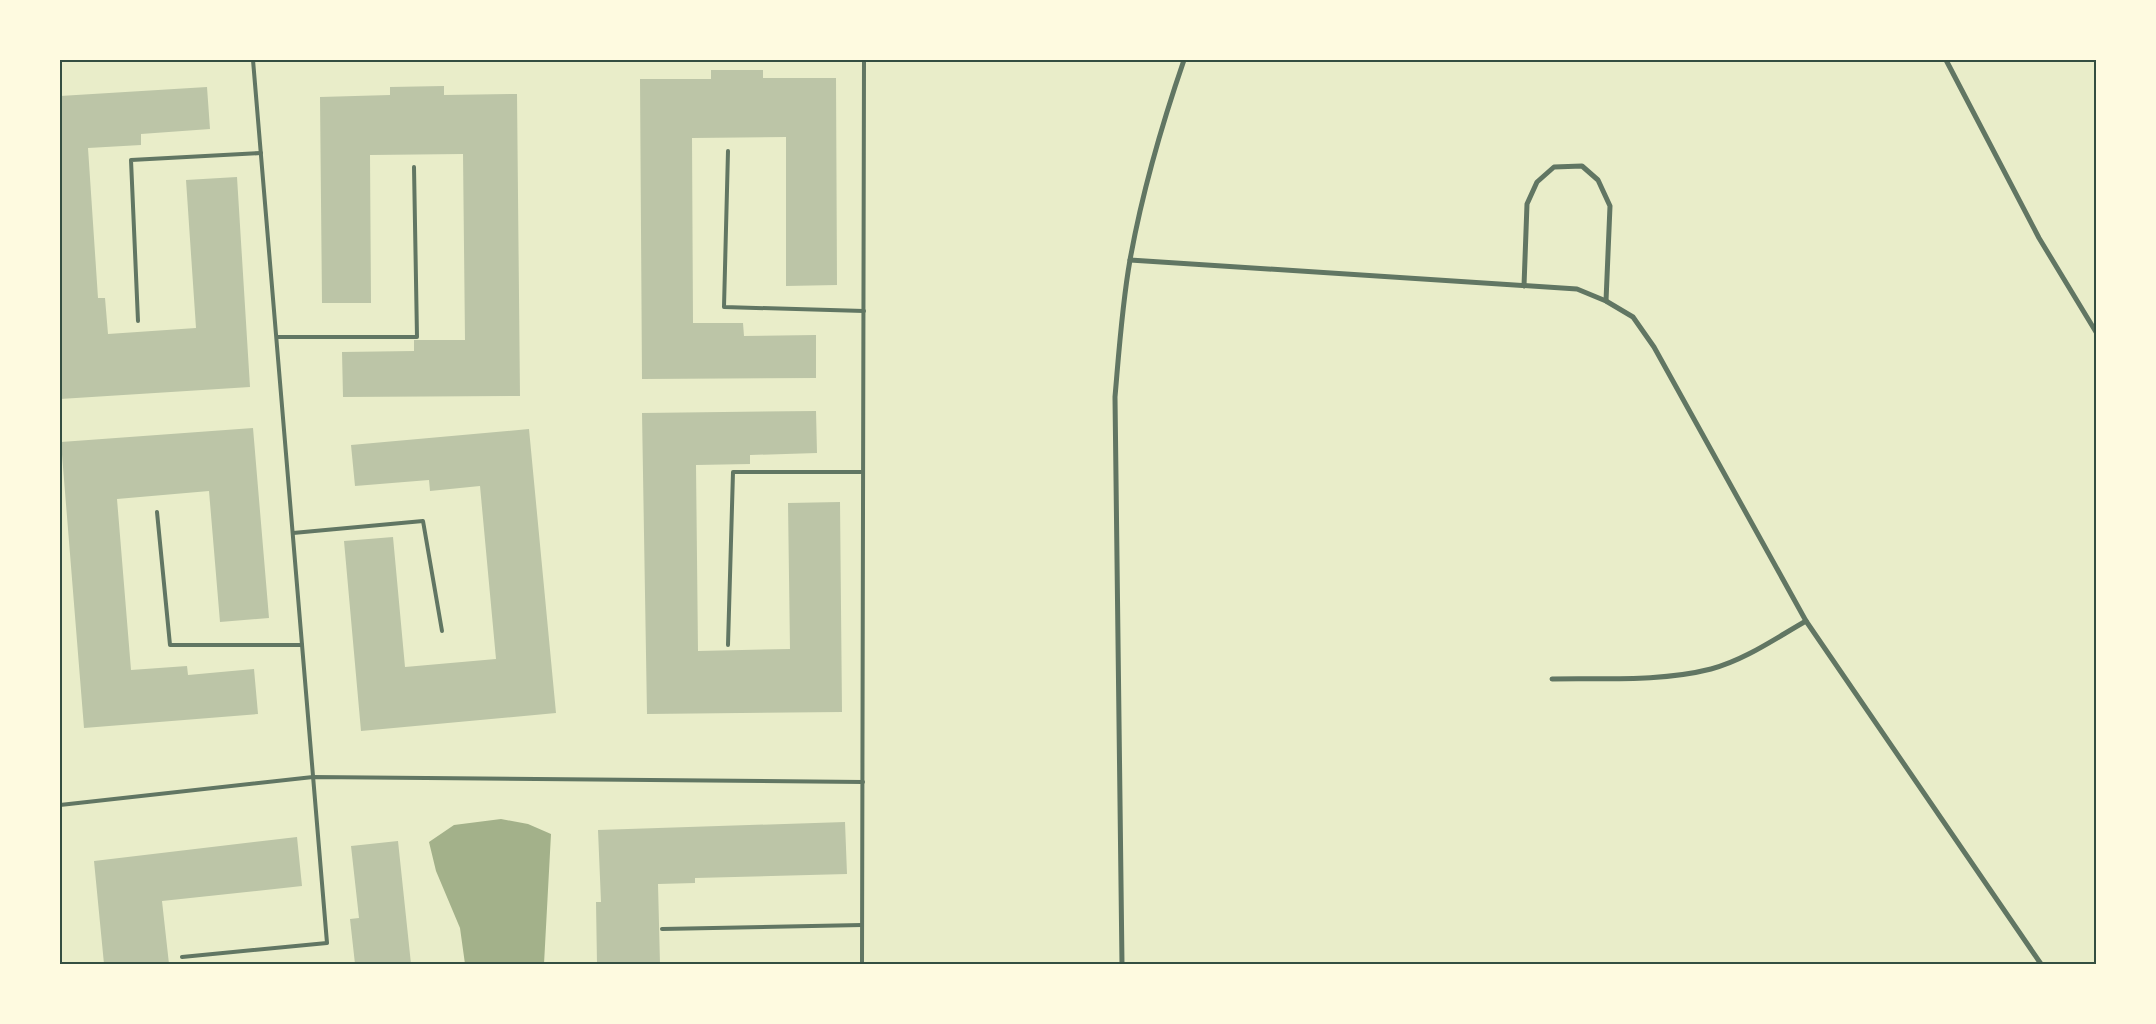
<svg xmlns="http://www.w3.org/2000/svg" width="2156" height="1024" font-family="Karla,sans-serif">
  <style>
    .water { fill: #a3b18a }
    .building { fill: #bcc5a7 }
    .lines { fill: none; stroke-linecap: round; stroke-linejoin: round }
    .service { stroke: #617663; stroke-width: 4 }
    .minor { stroke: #617663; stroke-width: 5 }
    .neatline { fill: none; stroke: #344e41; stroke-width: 2 }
  </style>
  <rect width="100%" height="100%" fill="#e9edc9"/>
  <polygon class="water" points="501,819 528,824 551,834 544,964 465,964 460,928 436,871 429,842 454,825"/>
  <g class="building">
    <polygon points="711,70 763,70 763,78 836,78 837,285 786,286 786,137 692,138 693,323 743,323 744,336 816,335 816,378 642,379 640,79 711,79"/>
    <polygon points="444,86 444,95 517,94 520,396 343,397 342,352 414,351 414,340 465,340 463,154 370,155 371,303 322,303 320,97 390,95 390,87"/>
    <polygon points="207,87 210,129 141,134 141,145 88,148 98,298 105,298 108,334 196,328 186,180 237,177 250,387 60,399 60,96"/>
    <polygon points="816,411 817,453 750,455 750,464 696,465 698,651 790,649 788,503 840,502 842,712 647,714 642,413"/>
    <polygon points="253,428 269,618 220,622 209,491 117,499 131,670 187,666 188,675 254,669 258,714 84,728 61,442"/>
    <polygon points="529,429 556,713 361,731 344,541 393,537 405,667 496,659 480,486 430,491 429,480 355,486 351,445"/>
    <polygon points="845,822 847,874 695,878 695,883 658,884 660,964 597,964 596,902 601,902 598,830"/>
    <polygon points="297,837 302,886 162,901 169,964 104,964 94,861"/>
    <polygon points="398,841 411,964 355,964 350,919 359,918 351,846"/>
  </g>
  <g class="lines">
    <g class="service">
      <polyline points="728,151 724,307 864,311"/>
      <polyline points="138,321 131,160 261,153"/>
      <polyline points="277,337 417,337 414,167"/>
      <polyline points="157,512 170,645 302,645"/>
      <polyline points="293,533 423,521 442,631"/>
      <polyline points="728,645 733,472 863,472"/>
      <polyline points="60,805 313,777 863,782"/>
      <polyline points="662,929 862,925"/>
      <polyline points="182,957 327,943 253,60"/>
      <polyline points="862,964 864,60"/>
    </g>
    <g class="minor">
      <polyline points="1946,60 2039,238 2096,332"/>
      <polyline points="1130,260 1577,289 1606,301 1633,317 1654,347 1806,621 2041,964"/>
      <polyline points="1524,286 1527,204 1537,182 1554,167 1582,166 1598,180 1610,206 1606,301"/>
      <path d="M1552,679C1604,678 1660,682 1711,669C1745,660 1776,638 1806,621"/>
      <path d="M1122,964L1115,397C1119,351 1122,305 1130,260C1142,193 1162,124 1184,60"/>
    </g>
  </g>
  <rect width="2156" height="1024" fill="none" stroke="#fefae0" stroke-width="122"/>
  <rect x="61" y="61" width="2034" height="902" class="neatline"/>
</svg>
